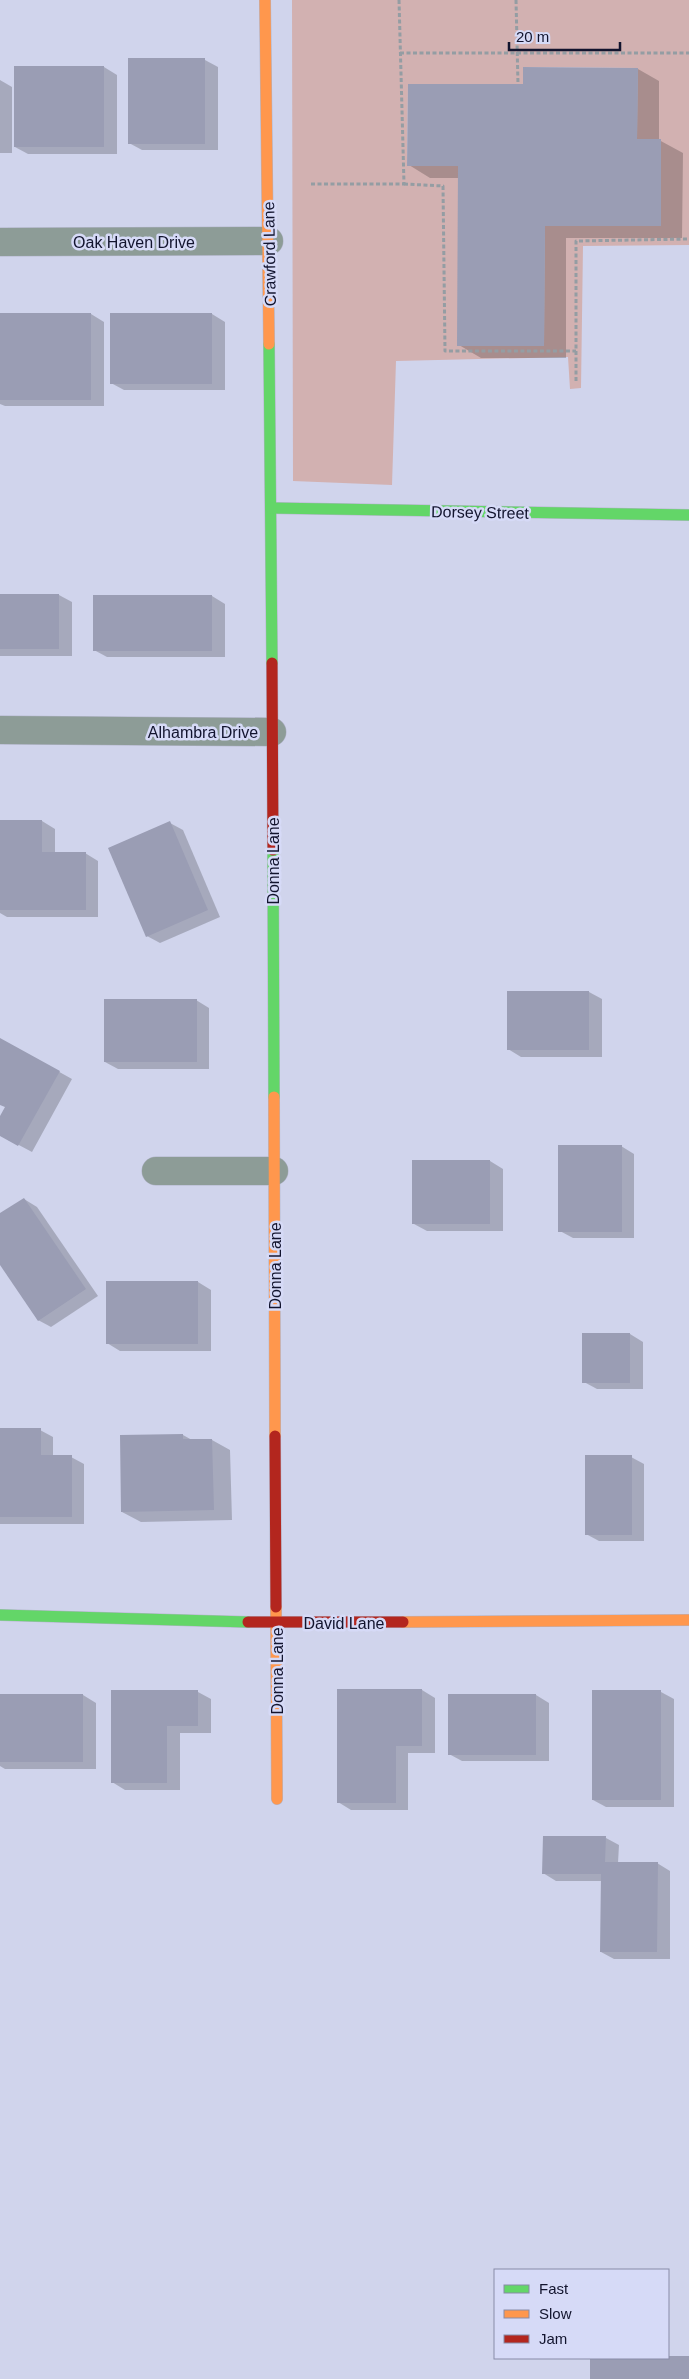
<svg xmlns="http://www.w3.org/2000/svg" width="689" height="2379" font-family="Helvetica,sans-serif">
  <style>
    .green { fill: #d2b1b1; fill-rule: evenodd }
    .shadow { fill: #0003 }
    .building { fill: #9a9db4 }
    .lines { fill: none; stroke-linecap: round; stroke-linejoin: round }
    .street-casing { stroke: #b0b3c7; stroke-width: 29 }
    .fast-casing { stroke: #b0b3c7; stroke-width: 12 }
    .slow-casing { stroke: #b0b3c7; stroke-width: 12 }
    .jam-casing { stroke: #b0b3c7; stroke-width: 12 }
    .path { stroke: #949da3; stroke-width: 3; stroke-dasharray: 4 2.5; stroke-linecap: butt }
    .street { stroke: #8d9c97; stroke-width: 28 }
    .fast { stroke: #63d668; stroke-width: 11 }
    .slow { stroke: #ff974d; stroke-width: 11 }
    .jam { stroke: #b3261e; stroke-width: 11 }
    .labels { text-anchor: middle; stroke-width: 5; stroke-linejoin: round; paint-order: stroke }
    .street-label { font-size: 16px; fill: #12142e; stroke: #d6daf7 }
  </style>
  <rect width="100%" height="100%" fill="#d0d4ec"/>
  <path class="green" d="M292,0H689V245L583,246L581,388L570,389L568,357L396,361L392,485L293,481ZM523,67L638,68L637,139H661V226H545L544,346H458V166H407L408,84H523Z"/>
  <g class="shadow">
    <polygon points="205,60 218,67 218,150 142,150 129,143"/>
    <polygon points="104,67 117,75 117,154 28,154 15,147"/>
    <polygon points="638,69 659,81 659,140 683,153 682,238 566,238 566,358 481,358 459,345 459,178 430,178 409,165 524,85"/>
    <polygon points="0,80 12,87 12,153 0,153"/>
    <polygon points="0,314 91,314 104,322 104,406 5,406 0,404"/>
    <polygon points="212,314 225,322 225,390 124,390 111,383"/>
    <polygon points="0,595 59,595 72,602 72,656 0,656"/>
    <polygon points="212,596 225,604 225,657 107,657 94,650"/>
    <polygon points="0,821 42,821 55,829 55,853 85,853 98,861 98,917 7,917 0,913"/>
    <polygon points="170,823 183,830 220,917 160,943 147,936"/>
    <polygon points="589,992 602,999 602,1057 521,1057 508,1049"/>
    <polygon points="196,1000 209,1008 209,1069 118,1069 105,1062"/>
    <polygon points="0,1039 72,1079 32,1152 0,1135 0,1119 6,1107 0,1104"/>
    <polygon points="621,1146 634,1154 634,1238 573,1238 560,1231"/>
    <polygon points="490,1161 503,1169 503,1231 427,1231 414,1224"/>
    <polygon points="24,1199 37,1207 98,1296 51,1327 38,1320 0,1263 0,1215"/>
    <polygon points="198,1282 211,1290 211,1351 120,1351 107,1343"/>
    <polygon points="630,1334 643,1342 643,1389 597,1389 584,1382"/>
    <polygon points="0,1430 40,1430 53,1437 53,1457 71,1457 84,1464 84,1524 0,1524"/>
    <polygon points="183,1435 192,1440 212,1440 230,1450 232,1520 141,1522 122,1512"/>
    <polygon points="631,1457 644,1464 644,1541 599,1541 586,1534"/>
    <polygon points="338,1690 422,1690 435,1698 435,1753 408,1753 408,1810 351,1810 338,1802"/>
    <polygon points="198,1692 211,1699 211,1733 180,1733 180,1790 125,1790 112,1782"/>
    <polygon points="661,1692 674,1699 674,1807 606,1807 593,1800"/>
    <polygon points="0,1695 83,1695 96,1703 96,1769 5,1769 0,1766"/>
    <polygon points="536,1695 549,1703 549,1761 462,1761 449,1754"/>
    <polygon points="606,1838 619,1845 618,1863 657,1863 670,1871 670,1959 614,1959 601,1952 602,1881 556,1881 543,1873"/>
    <polygon points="668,2357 689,2357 689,2379 591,2379 591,2358"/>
  </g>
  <g class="building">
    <rect x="128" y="58" width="77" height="86"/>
    <rect x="14" y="66" width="90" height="81"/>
    <polygon points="523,67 638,68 637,139 661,139 661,226 545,226 544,346 457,346 458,166 407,166 408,84 523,84"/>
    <rect x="0" y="313" width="91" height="87"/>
    <rect x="110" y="313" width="102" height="71"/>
    <rect x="0" y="594" width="59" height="55"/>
    <rect x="93" y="595" width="119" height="56"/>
    <polygon points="0,820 42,820 42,852 86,852 86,910 0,910"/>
    <polygon points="170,821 208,910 146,937 108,848"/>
    <rect x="507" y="991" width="82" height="59"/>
    <rect x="104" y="999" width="93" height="63"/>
    <polygon points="0,1038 60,1071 18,1146 0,1136 0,1116 5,1107 0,1105"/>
    <rect x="558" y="1145" width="64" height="87"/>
    <rect x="412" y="1160" width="78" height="64"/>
    <polygon points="24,1198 86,1289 38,1321 0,1265 0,1213"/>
    <rect x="106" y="1281" width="92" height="63"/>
    <rect x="582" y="1333" width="48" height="50"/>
    <polygon points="0,1428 41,1428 41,1455 72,1455 72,1517 0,1517"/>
    <polygon points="183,1434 183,1439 212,1439 214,1510 121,1512 120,1435"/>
    <rect x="585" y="1455" width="47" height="80"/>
    <polygon points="337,1689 422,1689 422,1746 396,1746 396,1803 337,1803"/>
    <polygon points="111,1690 198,1690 198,1726 167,1726 167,1783 111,1783"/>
    <rect x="592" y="1690" width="69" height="110"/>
    <rect x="0" y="1694" width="83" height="68"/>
    <rect x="448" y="1694" width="88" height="61"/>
    <polygon points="543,1836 606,1836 605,1862 658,1862 657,1952 600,1952 601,1874 542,1874"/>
    <polygon points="668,2356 689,2356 689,2379 590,2379 590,2358 668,2358"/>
  </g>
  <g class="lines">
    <defs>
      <g id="street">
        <polyline points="0,242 269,241"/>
        <polyline points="0,730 272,732"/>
        <polyline points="156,1171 274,1171"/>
      </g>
      <g id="fast">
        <polyline points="269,344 272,663"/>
        <polyline points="271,508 689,515"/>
        <polyline points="273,850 274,1097"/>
        <polyline points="0,1615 248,1622"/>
      </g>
      <g id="slow">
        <polyline points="265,0 269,344"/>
        <polyline points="274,1097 275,1436"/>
        <polyline points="276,1607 277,1799"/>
        <polyline points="403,1622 689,1620"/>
      </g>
      <g id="jam">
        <polyline points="272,663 273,850"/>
        <polyline points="275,1436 276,1607"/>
        <polyline points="248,1622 403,1622"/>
      </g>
    </defs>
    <use href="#street" class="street-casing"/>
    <use href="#fast" class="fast-casing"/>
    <use href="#slow" class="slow-casing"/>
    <use href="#jam" class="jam-casing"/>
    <g class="path">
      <polyline points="516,0 518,84"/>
      <polyline points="400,53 689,53"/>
      <polyline points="311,184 404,184 399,0"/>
      <polyline points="404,184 443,186 445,351 576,351"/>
      <polyline points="576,381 576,241 689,239"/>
    </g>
    <use href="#street" class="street"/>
    <use href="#fast" class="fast"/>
    <use href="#slow" class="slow"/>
    <use href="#jam" class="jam"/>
  </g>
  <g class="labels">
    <g class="street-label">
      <text x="134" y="248">Oak Haven Drive</text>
      <text transform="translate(269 254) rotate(-91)" y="6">Crawford Lane</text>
      <text transform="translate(480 512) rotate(1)" y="6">Dorsey Street</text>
      <text x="203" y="738">Alhambra Drive</text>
      <text transform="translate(273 861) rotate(-90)" y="6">Donna Lane</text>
      <text transform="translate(275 1266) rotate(-90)" y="6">Donna Lane</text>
      <text x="344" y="1629">David Lane</text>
      <text transform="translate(277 1671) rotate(-90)" y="6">Donna Lane</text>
    </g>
  </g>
  <rect x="494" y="2269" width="175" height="90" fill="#d6daf7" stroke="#888ba7"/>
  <rect x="504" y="2285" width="25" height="8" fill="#63d668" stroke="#888ba7"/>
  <text x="539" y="2294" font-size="15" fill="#12142e">Fast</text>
  <rect x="504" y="2310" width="25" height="8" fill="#ff974d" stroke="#888ba7"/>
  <text x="539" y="2319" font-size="15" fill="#12142e">Slow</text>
  <rect x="504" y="2335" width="25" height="8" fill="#b3261e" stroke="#888ba7"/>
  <text x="539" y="2344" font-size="15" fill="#12142e">Jam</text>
  <path d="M509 42v8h111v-8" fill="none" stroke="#12142e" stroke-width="2.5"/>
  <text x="516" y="42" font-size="15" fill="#12142e" stroke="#d6daf7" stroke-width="4" paint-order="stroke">20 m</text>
</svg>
